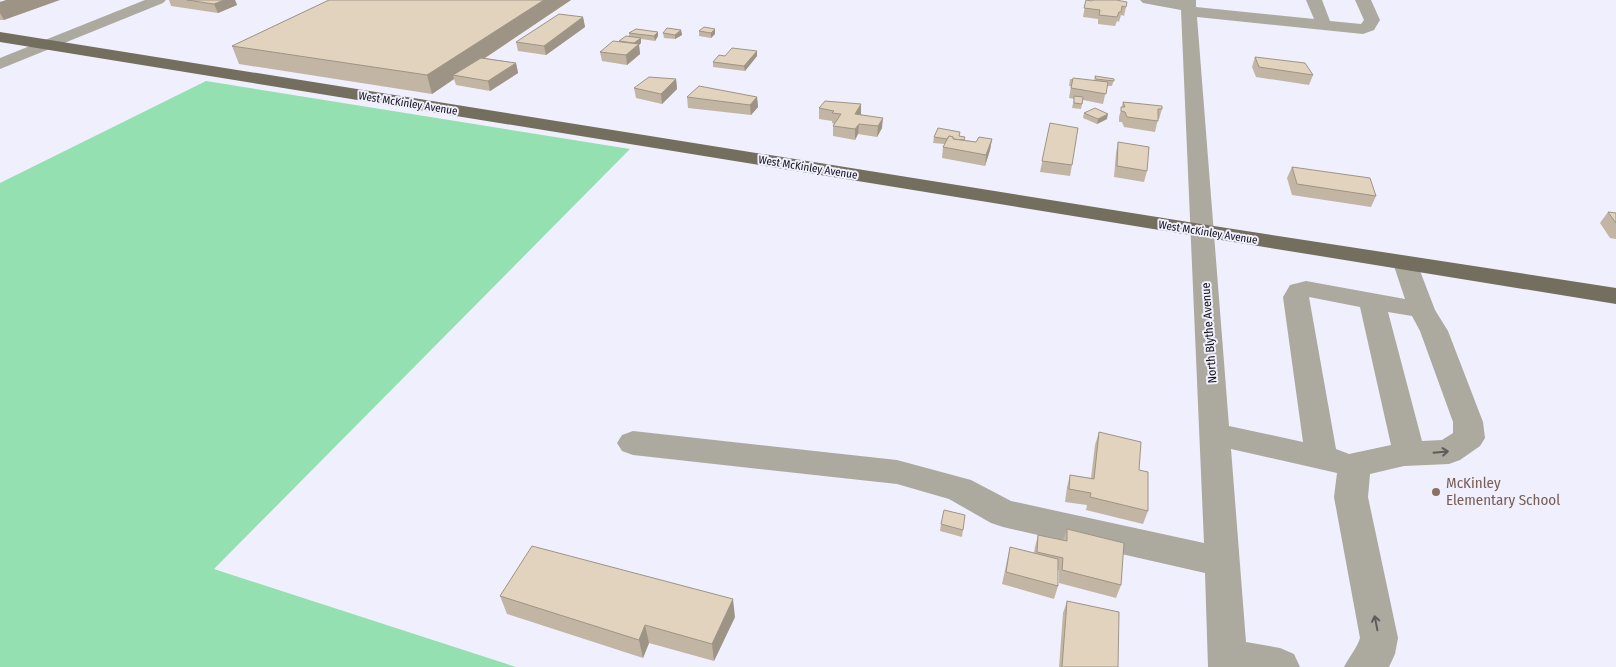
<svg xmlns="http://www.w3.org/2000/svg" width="1616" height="667" font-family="'Fira Sans Condensed',sans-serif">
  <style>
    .green { fill: #95e0b1 }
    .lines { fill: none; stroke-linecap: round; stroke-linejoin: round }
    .minor { fill: #aca99f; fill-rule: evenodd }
    .major { fill: #736e5d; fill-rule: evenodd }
    .wall { fill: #c2b5a3 }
    .shaded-wall { fill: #9e9485 }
    .building { fill: #e2d3be; stroke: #9e9485 }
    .oneway { stroke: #5e5c5a }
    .education-dot { fill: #8d6e63; stroke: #f0effd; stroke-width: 2 }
    .labels { text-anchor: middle; stroke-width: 4; stroke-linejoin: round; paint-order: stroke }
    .far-street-label { font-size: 11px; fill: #0f0e16; stroke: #f0effd }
    .street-label { font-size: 12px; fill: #0f0e16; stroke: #f0effd }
    .near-education-label { font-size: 15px; fill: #785e54; stroke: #f0effd; text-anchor: start }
  </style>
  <rect width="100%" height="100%" fill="#f0effd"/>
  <polygon class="green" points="206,81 630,149 214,569 516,667 0,667 0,183"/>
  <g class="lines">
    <g class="minor">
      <polygon points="145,0 166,0 163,3 0,69 0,58"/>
      <path d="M1140,0H1196V7L1314,19L1306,0H1322L1330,21L1361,24L1364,20L1355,0H1371L1380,20L1374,30L1363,34L1197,17L1229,426L1303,442L1283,297L1290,285L1306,281L1405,299L1393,263L1396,258L1405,256L1414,258L1417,263L1435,310L1448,331L1483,422L1485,438L1480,446L1460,460L1449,464L1404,466L1370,474L1368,497L1398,638L1395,654L1389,667H1344C1349,657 1357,648 1360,638L1334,497L1337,473L1231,449L1246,642L1280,648L1294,654L1300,667H1208L1205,573L1003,527L991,523L949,499L897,484L633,455L622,451L617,443L622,435L633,431L897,460L971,480L1011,501L1204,543L1181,10L1143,3ZM1309,297L1360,307L1391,445L1349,454L1336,449ZM1388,312L1412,316L1420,331L1453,422V433L1442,440L1422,441Z"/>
    </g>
    <polygon class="major" points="0,32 1201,224 1616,288 1616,304 0,42"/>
  </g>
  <g class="wall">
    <polygon points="0,0 4,20 0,20"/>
    <polygon points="169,0 235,0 237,5 218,13 171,6"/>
    <polygon points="329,0 571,0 485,58 516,63 518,73 490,91 456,85 454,79 432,94 239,64 232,46"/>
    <polygon points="1086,0 1126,7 1124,16 1121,15 1119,22 1117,21 1115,26 1098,24 1098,19 1083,17"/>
    <polygon points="583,17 585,27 546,55 518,51 516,42"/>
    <polygon points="715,29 715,34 711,38 699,36 699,31"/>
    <polygon points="681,30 682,35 675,39 664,38 663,33"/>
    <polygon points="658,32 658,36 655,41 641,39 641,43 639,45 640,54 627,65 602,61 600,52 629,36 629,33"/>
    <polygon points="757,51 757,56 745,71 713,67 713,62 725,56"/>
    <polygon points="1255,57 1313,75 1309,85 1256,77 1252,67"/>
    <polygon points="1095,76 1114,79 1112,86 1107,86 1103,104 1083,100 1081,109 1072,108 1074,99 1069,98 1071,86 1069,86 1070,79 1094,81"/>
    <polygon points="676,79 677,89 662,104 636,98 634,88"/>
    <polygon points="687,97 757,97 758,107 751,115 688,108"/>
    <polygon points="1123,102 1162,109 1159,119 1158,119 1155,132 1124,127 1122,122 1119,122 1119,117"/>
    <polygon points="819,108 861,114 882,128 877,137 858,134 855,140 833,136 833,126 834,124 832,123 832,121 819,119"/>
    <polygon points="1084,113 1107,119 1097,124 1083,118"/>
    <polygon points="1050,123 1072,165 1070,176 1040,172"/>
    <polygon points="960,136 964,140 976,142 992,139 990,150 985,166 942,158 943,147 945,144 933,143 934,137"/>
    <polygon points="1118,142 1147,171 1144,182 1114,177 1116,153"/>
    <polygon points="1292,167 1376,196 1371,207 1292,195 1287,178"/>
    <polygon points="1608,212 1616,213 1616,239 1610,238 1600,223"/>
    <polygon points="1099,432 1139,470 1148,511 1143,524 1086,510 1087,505 1065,502 1067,487 1070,475 1091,478 1095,445"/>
    <polygon points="941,524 963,530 962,537 940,531"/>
    <polygon points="1067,529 1121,585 1116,598 1059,583 1059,570 1058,570 1058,586 1054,599 1002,584 1010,547 1034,553 1035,547 1038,535 1063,540"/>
    <polygon points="500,596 735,617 714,661 649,643 643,658 507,614"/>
    <polygon points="1067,601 1118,667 1059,667 1063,613"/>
  </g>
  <g class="shaded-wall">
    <polygon points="6,0 60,0 4,20 0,13 0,2"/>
    <polygon points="224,0 235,0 237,5 218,13 214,4"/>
    <polygon points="544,0 571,0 458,76 453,75 454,79 432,94 427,75"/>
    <polygon points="583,17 585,27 546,55 544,46"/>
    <polygon points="715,29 715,34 711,38 711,33"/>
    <polygon points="681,30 682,35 675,39 675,35"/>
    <polygon points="658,32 658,36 655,41 654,36"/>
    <polygon points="641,38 641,43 639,45 640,54 627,65 626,55 634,43"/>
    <polygon points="757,51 757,56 745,71 744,66"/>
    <polygon points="516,63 518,73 490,91 488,81"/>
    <polygon points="676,79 677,89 662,104 661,94"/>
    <polygon points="757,97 758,107 751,115 750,105"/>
    <polygon points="861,104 861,114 855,114"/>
    <polygon points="1108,114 1107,119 1097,124 1098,119"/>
    <polygon points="883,118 882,128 877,137 878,126"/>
    <polygon points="859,124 858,134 855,140 855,129"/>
    <polygon points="992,139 990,150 985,166 986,155"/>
    <polygon points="733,599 735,617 714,661 712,644"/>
    <polygon points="645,625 649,643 643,658 639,640"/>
  </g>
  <g class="building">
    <polygon points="187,0 224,0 214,4"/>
    <polygon points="329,0 544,0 427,75 232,46"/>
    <polygon points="1086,0 1092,1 1093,0 1116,0 1127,2 1126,7 1122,6 1121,12 1119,12 1117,17 1099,15 1100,10 1084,8"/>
    <polygon points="559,14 583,17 544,46 516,42"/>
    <polygon points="704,27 715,29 711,33 699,31"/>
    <polygon points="667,28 681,30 675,35 663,33"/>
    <polygon points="636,29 658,32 654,36 629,33"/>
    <polygon points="626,36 641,38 634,43 619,41"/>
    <polygon points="613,41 639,44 626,55 600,52"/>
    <polygon points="732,48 757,51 744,66 713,62 719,55 725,56"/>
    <polygon points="1255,57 1305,63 1313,75 1259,67"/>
    <polygon points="481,58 516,63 488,81 453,75"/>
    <polygon points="1095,76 1114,79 1114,81 1096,79"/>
    <polygon points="649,77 676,79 661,94 634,88"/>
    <polygon points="1073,78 1108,82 1106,94 1071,88"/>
    <polygon points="699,86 757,97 750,105 687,97"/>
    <polygon points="1074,96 1083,97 1082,104 1074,103"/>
    <polygon points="825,101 861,104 855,114 883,118 878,126 859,124 855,129 833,126 841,114 832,113 834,111 819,108"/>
    <polygon points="1123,102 1162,106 1162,109 1158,109 1158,121 1127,117 1125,112 1121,111 1121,107 1125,107"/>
    <polygon points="1095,108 1108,114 1098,119 1084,113"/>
    <polygon points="1050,123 1078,128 1072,165 1042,161"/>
    <polygon points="938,128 960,132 959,136 965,137 964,140 953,139 953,137 949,136 947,139 934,137"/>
    <polygon points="949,136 953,137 953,139 976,142 979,137 992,139 986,155 943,147"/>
    <polygon points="1118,142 1149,147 1147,171 1117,166"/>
    <polygon points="1292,167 1370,178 1376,196 1297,184"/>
    <polygon points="1608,212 1616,213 1616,223"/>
    <polygon points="1099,432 1141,442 1139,470 1148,472 1148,511 1090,497 1091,493 1069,489 1070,475 1094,479"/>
    <polygon points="944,510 965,515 963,530 941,524"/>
    <polygon points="1067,529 1124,543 1121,585 1062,570 1063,558 1037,552 1038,535 1067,541"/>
    <polygon points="532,546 733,599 712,644 645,625 639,640 500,596"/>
    <polygon points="1010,547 1058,559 1058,586 1006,572"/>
    <polygon points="1067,601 1119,612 1118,667 1062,667"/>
  </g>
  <defs><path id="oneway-shaft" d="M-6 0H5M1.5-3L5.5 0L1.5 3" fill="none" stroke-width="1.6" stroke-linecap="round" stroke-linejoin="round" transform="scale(1.25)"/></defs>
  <g class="oneway">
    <use href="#oneway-shaft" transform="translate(1441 452) rotate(-5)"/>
    <use href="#oneway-shaft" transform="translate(1376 623) rotate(-101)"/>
  </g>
  <circle class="education-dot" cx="1436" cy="492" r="5"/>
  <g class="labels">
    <g class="far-street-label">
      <text transform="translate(408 103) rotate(9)" y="4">West McKinley Avenue</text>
      <text transform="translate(808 167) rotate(9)" y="4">West McKinley Avenue</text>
      <text transform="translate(1208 232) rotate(9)" y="4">West McKinley Avenue</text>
    </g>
    <g class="street-label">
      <text transform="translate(1209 333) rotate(-94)" y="4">North Blythe Avenue</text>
    </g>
    <g class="near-education-label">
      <text x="1446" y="488">McKinley<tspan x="1446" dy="17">Elementary School</tspan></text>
    </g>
  </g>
</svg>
